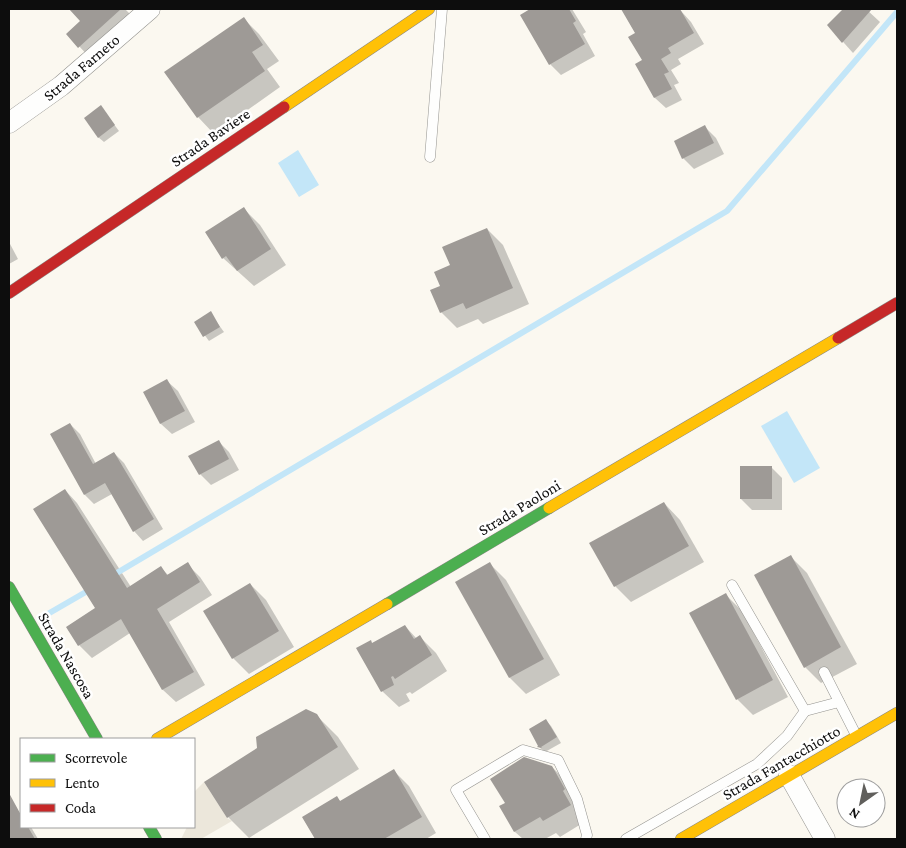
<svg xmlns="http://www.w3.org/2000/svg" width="906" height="848" font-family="'Crimson Pro',serif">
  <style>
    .plaza { fill: #ece7db }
    .water { fill: #c3e6f8 }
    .shadow { fill: #0003 }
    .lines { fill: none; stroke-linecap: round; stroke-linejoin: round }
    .stream { stroke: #c3e6f8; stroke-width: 6 }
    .building { fill: #9e9a96 }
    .lane-casing { stroke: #94938f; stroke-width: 11 }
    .street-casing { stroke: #94938f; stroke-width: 21 }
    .fast-casing { stroke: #8b8986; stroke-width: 12 }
    .slow-casing { stroke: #8b8986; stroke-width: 12 }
    .jam-casing { stroke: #8b8986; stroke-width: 12 }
    .lane { stroke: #fefefd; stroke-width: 10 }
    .street { stroke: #fefefd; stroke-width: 20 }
    .fast { stroke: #4caf50; stroke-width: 11 }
    .slow { stroke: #ffc107; stroke-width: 11 }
    .jam { stroke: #c62828; stroke-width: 11 }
    .labels { text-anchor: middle; stroke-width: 5; stroke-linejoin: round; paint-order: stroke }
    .street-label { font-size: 16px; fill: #0d0d0d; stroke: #fff }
  </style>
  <rect width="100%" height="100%" fill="#fbf8f0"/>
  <polygon class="plaza" points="204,782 227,818 232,821 201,839 181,839 187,827 194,827 194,792"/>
  <g class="water">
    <polygon points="298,150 319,185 299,197 278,163"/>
    <polygon points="787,411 820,468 794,483 761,426"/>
  </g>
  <g class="shadow">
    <polygon points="75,9 125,9 134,18 90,58 68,34 81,21 73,11"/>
    <polygon points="533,9 572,9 586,32 583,34 595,56 561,75 550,64 522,15"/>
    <polygon points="622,9 675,9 679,12 681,11 691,22 704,44 678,59 681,64 671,70 679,83 674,85 682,100 666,108 655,98 637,65 644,61 636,34"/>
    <polygon points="845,9 866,9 880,22 853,53 828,25"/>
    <polygon points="243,18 259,34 279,61 267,69 280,87 214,134 198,117"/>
    <polygon points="101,107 119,131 104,142 98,137"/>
    <polygon points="705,127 716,138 724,154 694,169 683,158"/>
    <polygon points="244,209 260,225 286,265 254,286 223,258"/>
    <polygon points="487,229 503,245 529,304 483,324 478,319 457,328 441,312 452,266"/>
    <polygon points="9,242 18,259 9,264"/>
    <polygon points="210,313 224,332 209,341 195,322"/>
    <polygon points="167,381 178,391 195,422 172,434 161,424 145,393"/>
    <polygon points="70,424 80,434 96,464 114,453 124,463 163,529 143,541 134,531 112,494 94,504 85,495"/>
    <polygon points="218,441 229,452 239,470 211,485 200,474"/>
    <polygon points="771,467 782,478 782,510 752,510 741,499"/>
    <polygon points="65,490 77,503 131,587 161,568 169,576 187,564 200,577 212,595 169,622 205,685 176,702 163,690 130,633 92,658 79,645 97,608"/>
    <polygon points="664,503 680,520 704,562 631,602 615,586"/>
    <polygon points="791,557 807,573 857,664 821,683 805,667"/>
    <polygon points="490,564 506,580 560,675 526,694 510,678 457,582"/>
    <polygon points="250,584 266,600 294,647 249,674 233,658"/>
    <polygon points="726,595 742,611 788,697 753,715 737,699"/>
    <polygon points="405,626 417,639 420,637 436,653 447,671 412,694 410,692 406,694 410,701 399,707 382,691 373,644"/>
    <polygon points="317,716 338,737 359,769 249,838 228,817"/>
    <polygon points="546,721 551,726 561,743 545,752 539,747"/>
    <polygon points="552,767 568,783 586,821 560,837 556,833 545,839 523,839 515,832 501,807"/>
    <polygon points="394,771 409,786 436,833 426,839 316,839 303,818 337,798 341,802"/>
    <polygon points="9,799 21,815 21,827 31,827 38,839 9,839"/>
  </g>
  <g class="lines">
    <g class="stream">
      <polyline points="110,577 727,211 897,12"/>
      <polyline points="46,615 91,589"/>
    </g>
  </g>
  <g class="building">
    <polygon points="69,9 121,9 78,48 66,34 80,21"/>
    <polygon points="530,9 569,9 576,21 573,23 585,44 549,65 520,15"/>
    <polygon points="621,9 680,9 694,33 668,48 671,53 661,59 669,72 664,74 672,89 654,98 635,64 642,60 628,37 635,33"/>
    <polygon points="843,9 872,9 842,43 827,25"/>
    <polygon points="244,17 263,45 252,52 265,71 197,118 164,72"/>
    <polygon points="101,105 115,125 98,138 84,118"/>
    <polygon points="705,125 714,143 682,159 674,141"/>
    <polygon points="244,207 271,249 237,271 226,256 222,259 205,232"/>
    <polygon points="487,228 513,288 466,309 463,303 440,313 430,290 440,286 434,272 450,265 442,247"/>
    <polygon points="211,311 220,327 203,337 194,322"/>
    <polygon points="167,379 185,411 160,424 143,392"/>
    <polygon points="70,423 93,464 114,452 154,519 133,532 105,483 84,495 50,434"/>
    <polygon points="219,440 229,459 199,475 188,456"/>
    <rect x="740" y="466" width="32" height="33"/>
    <polygon points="65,489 127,588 161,566 167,575 188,562 200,582 157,609 194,672 162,690 121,619 78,646 66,627 95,608 33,509"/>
    <polygon points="664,502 689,546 614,587 589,543"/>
    <polygon points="791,555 841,647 804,668 754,575"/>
    <polygon points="490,562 544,659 509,678 455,582"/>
    <polygon points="250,583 279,631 232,659 203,611"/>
    <polygon points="726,593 773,680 736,700 689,613"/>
    <polygon points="405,625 414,639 420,635 432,655 395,679 393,676 391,677 394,685 381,692 356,648 371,640 372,643"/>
    <polygon points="306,709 317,714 338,747 227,818 204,782 257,748 256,737"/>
    <polygon points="546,719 557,737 541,747 542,748 537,747 538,746 529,729"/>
    <polygon points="524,757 552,766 565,789 563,791 571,805 543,821 540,817 514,832 499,806 505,803 490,779"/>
    <polygon points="394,769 422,817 384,839 315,839 302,817 337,796 340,801"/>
    <polygon points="9,793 21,815 21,827 28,827 35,839 9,839"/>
  </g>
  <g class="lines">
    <defs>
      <g id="lane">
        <polyline points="430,157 442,9"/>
        <polyline points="824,672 856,735"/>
        <polyline points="805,711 839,702"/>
        <polyline points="485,839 456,790 523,750 558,760 577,799 587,835 586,839"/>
        <polyline points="626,839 757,764 787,736 805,711 732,585"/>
      </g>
      <g id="street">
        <polyline points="9,123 61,86 150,9"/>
        <polyline points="789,775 825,839"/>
      </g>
      <g id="fast">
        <polyline points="9,587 97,739"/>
        <polyline points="387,604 549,508"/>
        <polyline points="149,827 156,839"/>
      </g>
      <g id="slow">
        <polyline points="284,107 429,9"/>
        <polyline points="549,508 838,338"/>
        <polyline points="157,739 387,604"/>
        <polyline points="681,839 897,713"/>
      </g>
      <g id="jam">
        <polyline points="9,293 284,107"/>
        <polyline points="838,338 897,303"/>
      </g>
    </defs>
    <use href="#lane" class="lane-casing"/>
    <use href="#street" class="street-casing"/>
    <use href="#fast" class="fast-casing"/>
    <use href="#slow" class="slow-casing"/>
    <use href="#jam" class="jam-casing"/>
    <use href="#lane" class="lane"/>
    <use href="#street" class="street"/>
    <use href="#fast" class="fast"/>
    <use href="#slow" class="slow"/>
    <use href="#jam" class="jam"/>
  </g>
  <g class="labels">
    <g class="street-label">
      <text transform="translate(81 67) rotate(-40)" y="6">Strada Farneto</text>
      <text transform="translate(210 137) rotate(-34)" y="6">Strada Baviere</text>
      <text transform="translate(519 507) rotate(-31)" y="6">Strada Paoloni</text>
      <text transform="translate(67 655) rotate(60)" y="6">Strada Nascosa</text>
      <text transform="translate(781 762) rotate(-30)" y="6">Strada Fantacchiotto</text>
    </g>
  </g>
  <rect width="906" height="848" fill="none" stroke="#0d0d0d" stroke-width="20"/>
  <rect x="20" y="738" width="175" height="90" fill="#ffffff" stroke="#9e9e9e"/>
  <rect x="30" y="754" width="25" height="8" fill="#4caf50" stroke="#9e9e9e"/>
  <text x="65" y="763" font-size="15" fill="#0d0d0d">Scorrevole</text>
  <rect x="30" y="779" width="25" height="8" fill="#ffc107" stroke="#9e9e9e"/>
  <text x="65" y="788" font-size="15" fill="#0d0d0d">Lento</text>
  <rect x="30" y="804" width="25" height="8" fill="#c62828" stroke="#9e9e9e"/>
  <text x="65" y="813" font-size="15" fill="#0d0d0d">Coda</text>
  <g transform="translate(861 803) rotate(213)"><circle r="24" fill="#ffffff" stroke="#9e9e9e"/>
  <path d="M0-4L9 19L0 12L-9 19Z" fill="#605f5c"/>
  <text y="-8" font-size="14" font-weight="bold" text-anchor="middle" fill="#0d0d0d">N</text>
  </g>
</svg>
